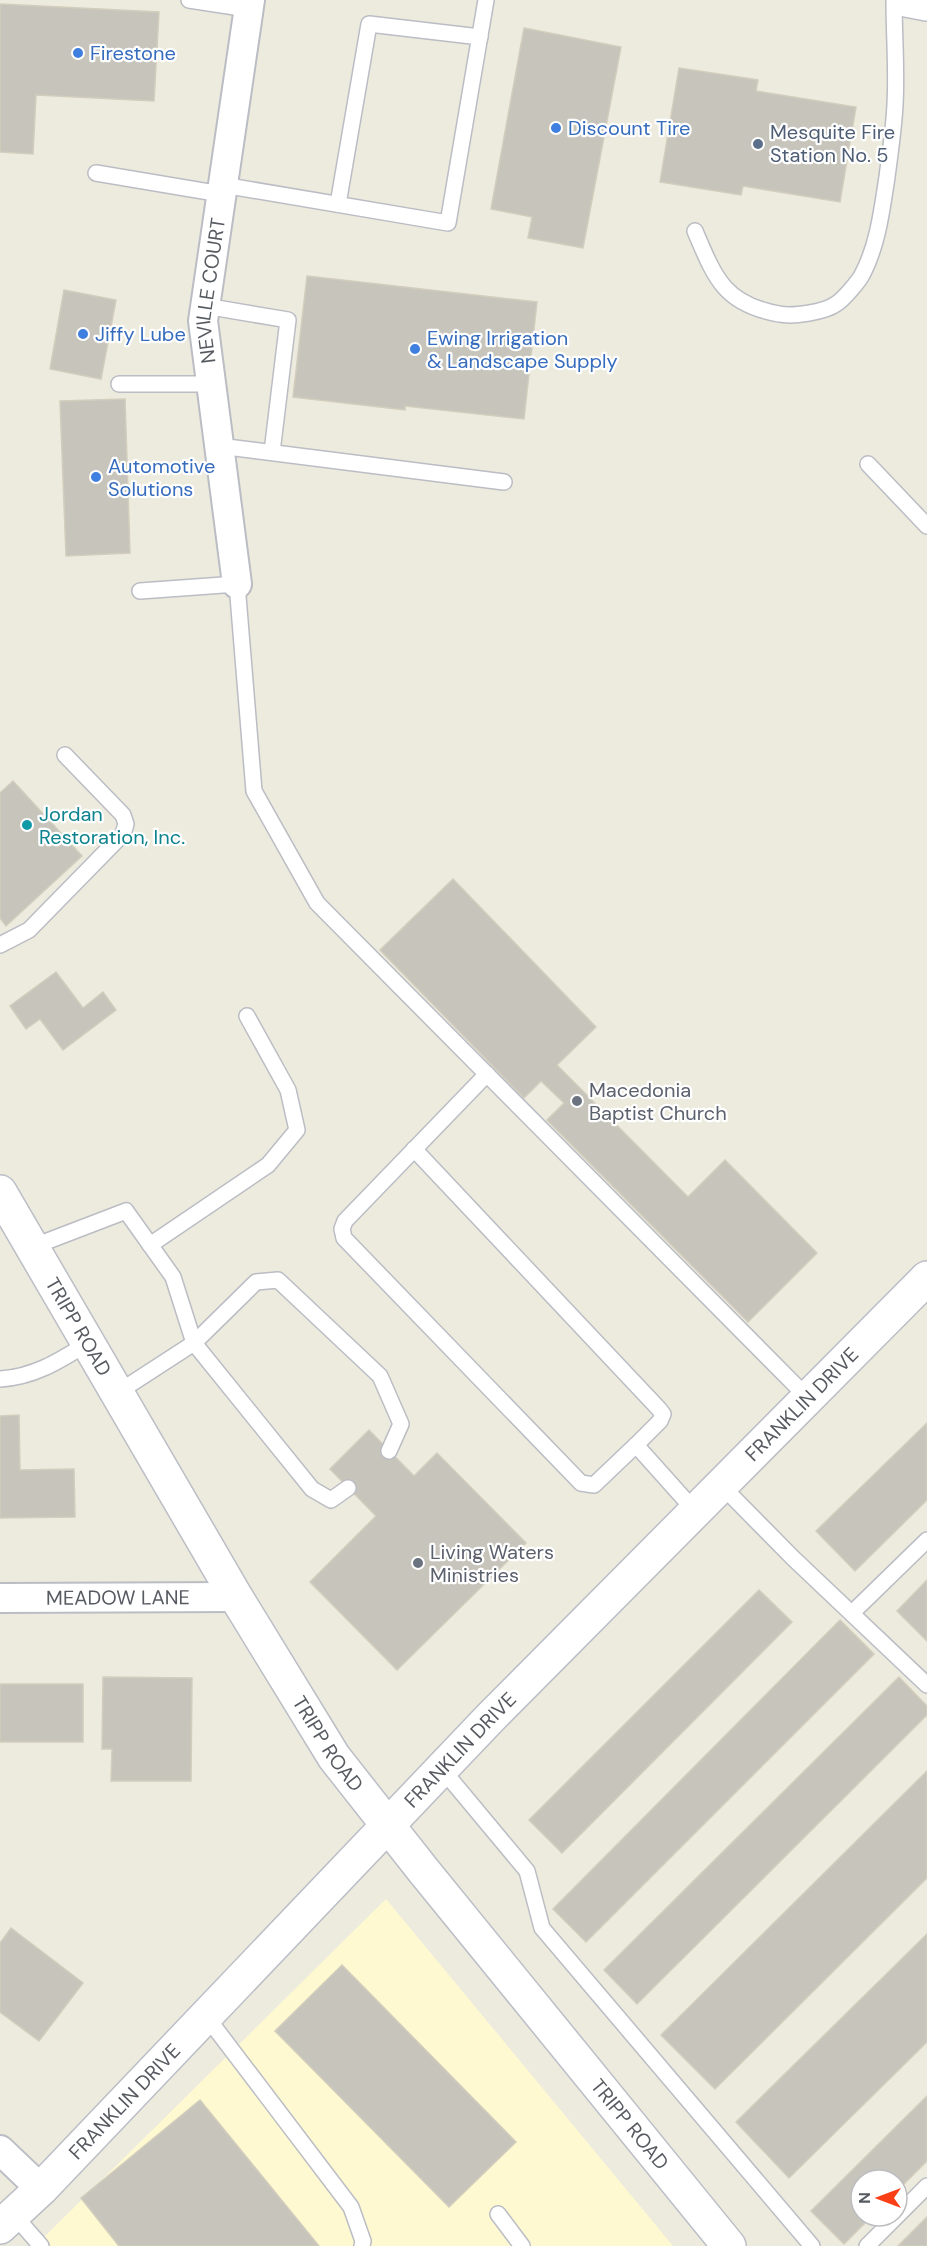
<svg xmlns="http://www.w3.org/2000/svg" width="927" height="2246" font-family="'DM Sans',sans-serif">
  <style>
    .commercial { fill: #fff9d1 }
    .building { fill: #c7c4bb; stroke: #d2cdbc; stroke-width: 1.5 }
    .lines { fill: none; stroke-linecap: round; stroke-linejoin: round }
    .lane-casing { stroke: #bbbdc4; stroke-width: 18 }
    .street-casing { stroke: #bbbdc4; stroke-width: 32 }
    .secondary-casing { stroke: #bbbec6; stroke-width: 36 }
    .lane { stroke: #fff; stroke-width: 15 }
    .street { stroke: #fff; stroke-width: 28 }
    .secondary { stroke: #fff; stroke-width: 33 }
    .shop-dot { fill: #3f7fe0; stroke: #fff; stroke-width: 2 }
    .service-dot { fill: #5c6f8a; stroke: #fff; stroke-width: 2 }
    .culture-dot { fill: #0f9aa8; stroke: #fff; stroke-width: 2 }
    .worship-dot { fill: #6b7280; stroke: #fff; stroke-width: 2 }
    .labels { text-anchor: middle; stroke-width: 4.5; stroke-linejoin: round; paint-order: stroke }
    .shop-label { font-size: 20px; fill: #366cbe; stroke: #fff; text-anchor: start }
    .service-label { font-size: 20px; fill: #4e5e75; stroke: #fff; text-anchor: start }
    .street-label { font-size: 20px; fill: #575b61; stroke: #fff }
    .culture-label { font-size: 20px; fill: #0d838f; stroke: #fff; text-anchor: start }
    .worship-label { font-size: 20px; fill: #5b616d; stroke: #fff; text-anchor: start }
  </style>
  <rect width="100%" height="100%" fill="#edebde"/>
  <polygon class="commercial" points="386,1899 673,2246 35,2246"/>
  <g class="building">
    <polygon points="0,4 159,12 154,101 36,95 33,154 0,152"/>
    <polygon points="524,28 621,47 583,248 528,238 532,217 491,209"/>
    <polygon points="679,68 758,80 756,91 856,107 840,202 743,186 741,195 660,182"/>
    <polygon points="307,276 537,302 524,419 405,406 405,410 293,397"/>
    <polygon points="64,290 116,300 101,379 50,369"/>
    <polygon points="125,399 130,553 66,556 60,401"/>
    <polygon points="13,781 82,856 6,926 0,918 0,793"/>
    <polygon points="453,879 596,1027 557,1065 688,1197 725,1160 817,1253 748,1322 547,1120 564,1103 541,1081 524,1098 380,950"/>
    <polygon points="56,972 83,1008 103,992 116,1010 63,1050 40,1019 26,1029 10,1006"/>
    <polygon points="19,1415 20,1470 74,1469 75,1517 0,1518 0,1416"/>
    <polygon points="927,1423 927,1500 855,1571 816,1531"/>
    <polygon points="369,1430 414,1476 437,1453 526,1543 397,1670 310,1582 376,1516 330,1469"/>
    <polygon points="927,1580 927,1641 897,1611"/>
    <polygon points="759,1590 792,1622 562,1853 529,1820"/>
    <polygon points="840,1620 874,1654 586,1942 553,1909"/>
    <polygon points="103,1677 192,1678 191,1781 111,1781 112,1749 102,1749"/>
    <polygon points="899,1677 927,1706 927,1715 637,2004 604,1970"/>
    <rect x="0" y="1684" width="83" height="58"/>
    <polygon points="927,1771 927,1878 715,2089 661,2035"/>
    <polygon points="11,1928 83,1983 39,2041 0,2012 0,1943"/>
    <polygon points="927,1934 927,2042 789,2178 736,2122"/>
    <polygon points="342,1965 516,2142 449,2207 275,2031"/>
    <polygon points="927,2096 927,2161 897,2191 897,2180 861,2180 861,2216 872,2216 844,2244 811,2211"/>
    <polygon points="200,2100 319,2246 119,2246 81,2198"/>
    <polygon points="927,2217 927,2246 898,2246"/>
  </g>
  <g class="lines">
    <defs>
      <g id="lane">
        <polyline points="189,0 248,9"/>
        <polyline points="96,173 221,194"/>
        <polyline points="223,185 448,223 486,0"/>
        <polyline points="338,204 369,24 480,37"/>
        <path d="M695,231C715,278 724,304 779,314C793,317 825,312 836,304C843,300 860,280 863,273C878,244 882,209 887,177C890,153 894,128 895,104C897,70 894,35 894,0"/>
        <polyline points="205,306 288,320 272,452"/>
        <polyline points="119,384 211,384"/>
        <polyline points="219,446 504,482"/>
        <polyline points="868,464 927,526"/>
        <polyline points="140,591 237,584 254,791 317,903 808,1398"/>
        <polyline points="0,945 29,930 123,834 126,824 123,815 65,755"/>
        <polyline points="487,1074 345,1221 342,1229 344,1238 581,1483 594,1485 636,1445 695,1511"/>
        <polyline points="414,1149 659,1409 663,1414 660,1421 636,1445"/>
        <polyline points="150,1245 268,1165 297,1130 288,1090 247,1016"/>
        <polyline points="32,1247 126,1211 173,1277 194,1343 256,1282 278,1280 380,1376 401,1424 389,1451"/>
        <path d="M0,1379C34,1377 59,1361 88,1343"/>
        <polyline points="117,1393 194,1343 312,1489 331,1500 348,1488"/>
        <polyline points="721,1485 793,1558 927,1685"/>
        <polyline points="852,1613 927,1540"/>
        <polyline points="442,1769 527,1871 542,1928 812,2246"/>
        <polyline points="206,2016 351,2207 363,2241 362,2246"/>
        <polyline points="498,2214 522,2246"/>
        <polyline points="14,2215 41,2246"/>
        <polyline points="867,2246 927,2186"/>
      </g>
      <g id="street">
        <path id="s1" d="M237,584L203,321L250,0"/>
        <path id="s2" d="M0,1598L236,1597"/>
        <polyline points="0,2150 41,2189"/>
      </g>
      <g id="secondary">
        <polyline points="906,0 927,4"/>
        <path id="s3" d="M0,1192L236,1597L334,1757L423,1870L729,2246"/>
        <path id="s4" d="M0,2227L41,2189L490,1718L927,1278"/>
      </g>
    </defs>
    <use href="#lane" class="lane-casing"/>
    <use href="#street" class="street-casing"/>
    <use href="#secondary" class="secondary-casing"/>
    <use href="#lane" class="lane"/>
    <use href="#street" class="street"/>
    <use href="#secondary" class="secondary"/>
  </g>
  <g class="shop-dot">
    <circle cx="78" cy="53" r="6"/>
    <circle cx="556" cy="128" r="6"/>
    <circle cx="83" cy="334" r="6"/>
    <circle cx="415" cy="349" r="6"/>
    <circle cx="96" cy="477" r="6"/>
  </g>
  <circle class="service-dot" cx="758" cy="144" r="6"/>
  <circle class="culture-dot" cx="27" cy="825" r="6"/>
  <g class="worship-dot">
    <circle cx="577" cy="1101" r="6"/>
    <circle cx="418" cy="1563" r="6"/>
  </g>
  <g class="labels">
    <g class="shop-label">
      <text x="90" y="60">Firestone</text>
      <text x="568" y="135">Discount Tire</text>
      <text x="95" y="341">Jiffy Lube</text>
      <text x="427" y="345">Ewing Irrigation<tspan x="427" dy="23">&amp; Landscape Supply</tspan></text>
      <text x="108" y="473">Automotive<tspan x="108" dy="23">Solutions</tspan></text>
    </g>
    <g class="service-label">
      <text x="770" y="139">Mesquite Fire<tspan x="770" dy="23">Station No. 5</tspan></text>
    </g>
    <g class="street-label">
      <text dy="7" stroke="none"><textPath href="#s1" startOffset="296">NEVILLE COURT</textPath></text>
      <text dy="7" stroke="none"><textPath href="#s3" startOffset="156">TRIPP ROAD</textPath></text>
      <text dy="7" stroke="none"><textPath href="#s4" startOffset="1149">FRANKLIN DRIVE</textPath></text>
      <text dy="7" stroke="none"><textPath href="#s2" startOffset="118">MEADOW LANE</textPath></text>
      <text dy="7" stroke="none"><textPath href="#s3" startOffset="642">TRIPP ROAD</textPath></text>
      <text dy="7" stroke="none"><textPath href="#s4" startOffset="663">FRANKLIN DRIVE</textPath></text>
      <text dy="7" stroke="none"><textPath href="#s4" startOffset="177">FRANKLIN DRIVE</textPath></text>
      <text dy="7" stroke="none"><textPath href="#s3" startOffset="1128">TRIPP ROAD</textPath></text>
    </g>
    <g class="culture-label">
      <text x="39" y="821">Jordan<tspan x="39" dy="23">Restoration, Inc.</tspan></text>
    </g>
    <g class="worship-label">
      <text x="589" y="1097">Macedonia<tspan x="589" dy="23">Baptist Church</tspan></text>
      <text x="430" y="1559">Living Waters<tspan x="430" dy="23">Ministries</tspan></text>
    </g>
  </g>
  <g transform="translate(879 2198) rotate(270)"><circle r="28" fill="#ffffff" stroke="#bcbdc0" stroke-width="1.5"/>
  <path d="M0-4.5L10 22L0 15L-10 22Z" fill="#fa3f17"/>
  <text y="-9" font-size="16" font-weight="bold" text-anchor="middle" fill="#575b61">N</text>
  </g>
</svg>
